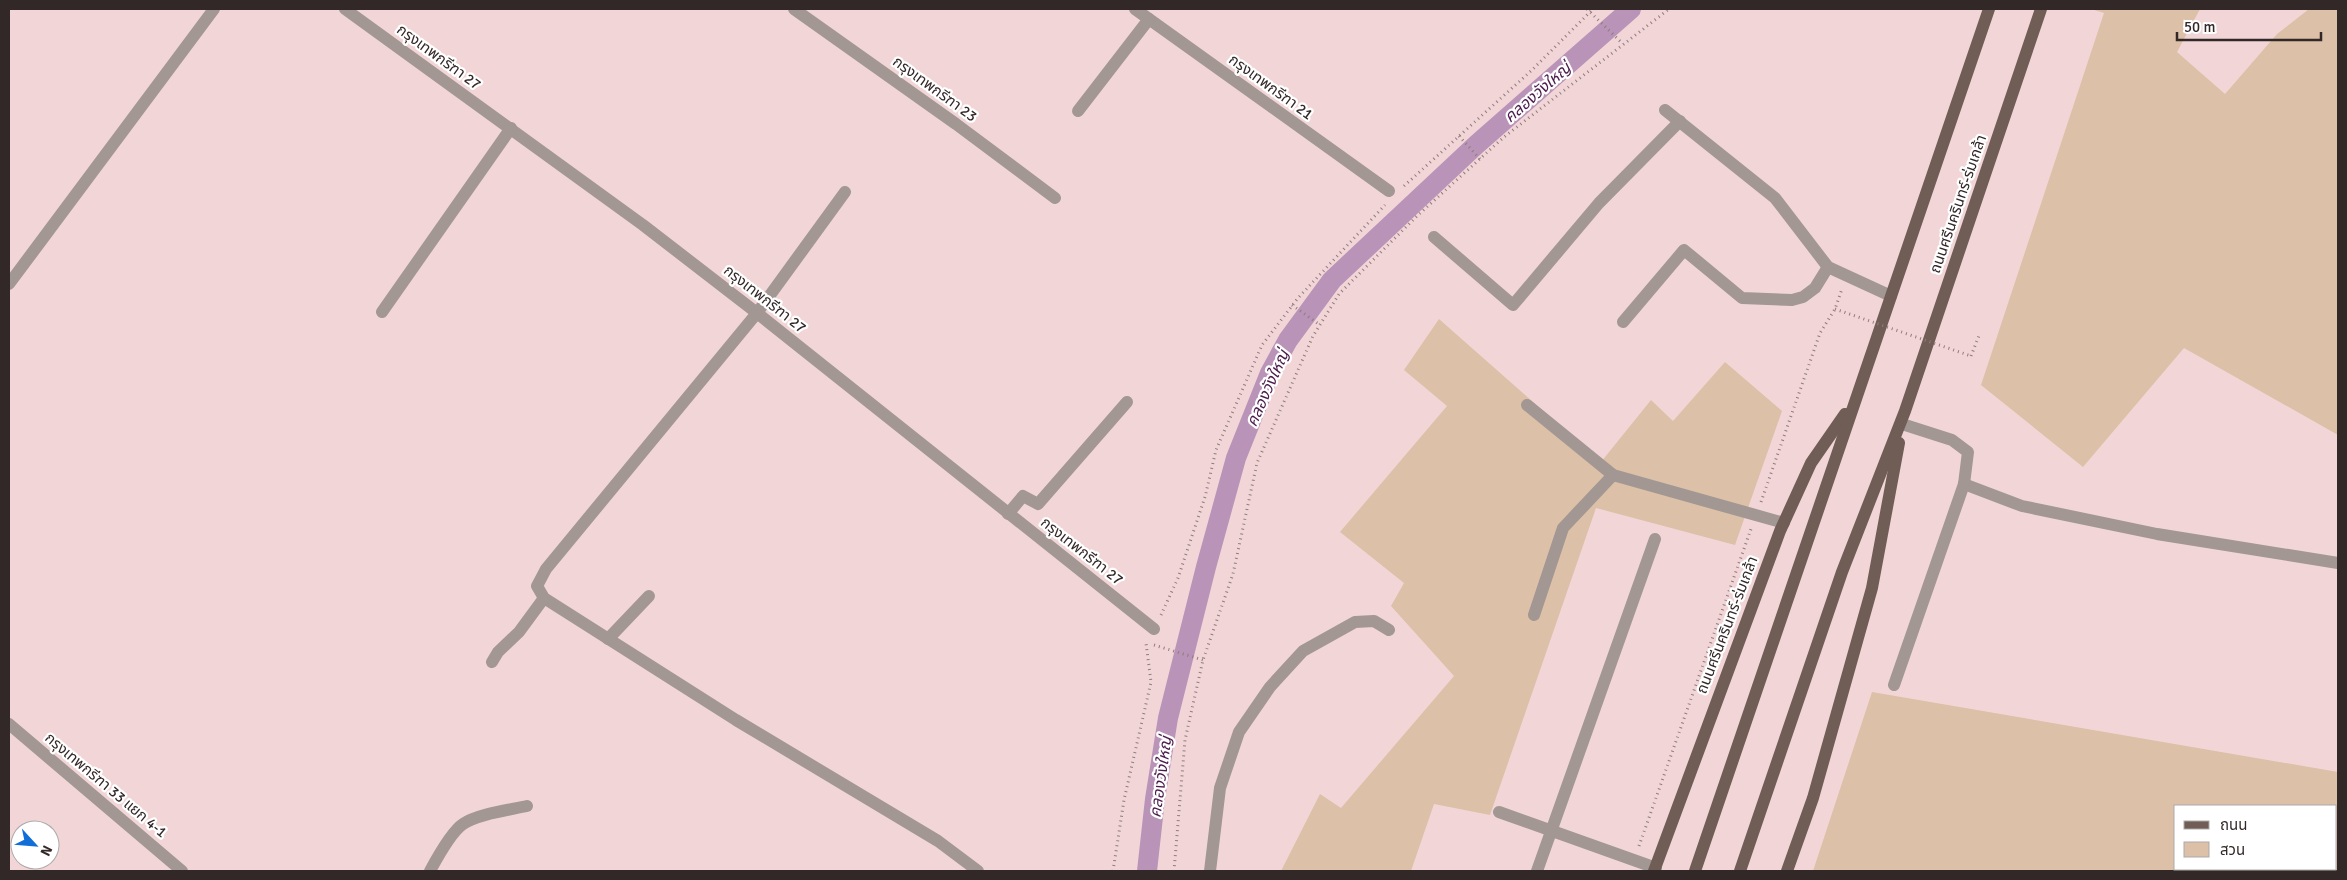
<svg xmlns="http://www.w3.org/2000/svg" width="2347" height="880" font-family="Signika,'Noto Sans Thai',sans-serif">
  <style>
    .green { fill: #dcc0a7; fill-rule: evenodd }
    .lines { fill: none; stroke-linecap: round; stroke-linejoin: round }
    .canal { stroke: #b993b8; stroke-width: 20 }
    .path { stroke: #907c7d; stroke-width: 3; stroke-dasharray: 1 4; stroke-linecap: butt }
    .minor { stroke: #a29793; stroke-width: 12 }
    .major { stroke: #705d56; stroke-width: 12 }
    .path-bridge { stroke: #907c7d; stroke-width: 3; stroke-dasharray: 1 4; stroke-linecap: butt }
    .labels { text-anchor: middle; stroke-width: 4.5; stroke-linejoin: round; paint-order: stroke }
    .street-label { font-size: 15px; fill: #332828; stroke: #fff }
    .water-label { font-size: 16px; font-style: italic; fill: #4a1b4a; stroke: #fff }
  </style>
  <rect width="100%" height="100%" fill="#f2d6d7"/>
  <g class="green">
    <polygon points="2091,9 2200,9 2177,52 2225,94 2277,34 2309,9 2338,10 2338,435 2184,348 2083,467 1981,385 2104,13"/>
    <polygon points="1439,319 1601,462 1651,400 1673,421 1725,362 1782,411 1735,545 1596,508 1490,815 1434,804 1411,871 1281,871 1320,794 1341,808 1454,676 1391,606 1404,583 1340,532 1447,406 1404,370"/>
    <path d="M1872,692L2338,772V871H1813ZM2176,806H2336V869H2176Z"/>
  </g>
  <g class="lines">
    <polyline class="canal" points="1147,871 1155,799 1168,718 1206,567 1236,458 1270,373 1288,340 1332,280 1476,145 1631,9"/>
    <g class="path">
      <polyline points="1587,9 1622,43"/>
      <polyline points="1459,136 1480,159"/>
      <polyline points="1404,186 1532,70 1593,9"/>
      <polyline points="1292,305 1320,325"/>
      <polyline points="1971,356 1980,333"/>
      <polyline points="1761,502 1820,333 1835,309 1842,289"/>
      <polyline points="1161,615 1178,578 1205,497 1216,450 1262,345 1298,298 1385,205"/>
      <polyline points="1154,645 1203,660"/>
      <polyline points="1639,846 1751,529"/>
      <polyline points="1113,871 1124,800 1151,682 1146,643"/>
      <polyline points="1174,871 1185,740 1203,660 1233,574 1257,463 1313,336 1339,294 1417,216 1504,137 1669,9"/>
    </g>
    <g class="minor">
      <polyline points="345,9 643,225 757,313 1154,629"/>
      <polyline points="794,9 956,124 1055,198"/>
      <polyline points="1135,9 1389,191"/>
      <polyline points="1665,110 1775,198 1828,267 1891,296"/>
      <polyline points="1078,111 1149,19"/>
      <polyline points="845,192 757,313 546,569 537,586 544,598 736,720 938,841 978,871"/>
      <polyline points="1434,237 1513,305 1599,203 1680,121"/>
      <polyline points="9,284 214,9"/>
      <polyline points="382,312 511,128"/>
      <polyline points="1623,322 1684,250 1742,298 1792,300 1803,297 1815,288 1828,267"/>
      <polyline points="1527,405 1613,475 1784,523"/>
      <polyline points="1964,484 2022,506 2157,534 2338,563"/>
      <polyline points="1008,514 1023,496 1038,504 1127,402"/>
      <polyline points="1534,615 1563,528 1613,475"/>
      <polyline points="608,639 649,596"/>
      <polyline points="492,662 498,652 519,632 544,598"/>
      <polyline points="1894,685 1964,484 1968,452 1952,440 1902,424"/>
      <polyline points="9,724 182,871"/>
      <polyline points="1499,812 1656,868"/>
      <path d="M430,871C437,858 451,832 463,824C478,814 509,810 527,806"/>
      <polyline points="1210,871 1220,788 1239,732 1270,687 1303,651 1355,622 1374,621 1389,630"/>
      <polyline points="1537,871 1655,539"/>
    </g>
    <g class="major">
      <polyline points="1654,871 1780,531 1811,463 1845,414"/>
      <polyline points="1695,871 1989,9"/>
      <polyline points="1740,871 1842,572 1905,411 2041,9"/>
      <polyline points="1787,871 1813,798 1872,588 1899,443"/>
    </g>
    <polyline class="path-bridge" points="1835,309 1971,356"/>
  </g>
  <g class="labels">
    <g class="street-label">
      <text transform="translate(439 57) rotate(36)" y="5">กรุงเทพกรีฑา 27</text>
      <text transform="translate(1271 87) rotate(36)" y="5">กรุงเทพกรีฑา 21</text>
      <text transform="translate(935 89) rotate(36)" y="5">กรุงเทพกรีฑา 23</text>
      <text transform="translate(1958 204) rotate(-71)" y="5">ถนนศรีนครินทร์-ร่มเกล้า</text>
      <text transform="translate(765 299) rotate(38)" y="5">กรุงเทพกรีฑา 27</text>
      <text transform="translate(1082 551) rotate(38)" y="5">กรุงเทพกรีฑา 27</text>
      <text transform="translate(1727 625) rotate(-69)" y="5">ถนนศรีนครินทร์-ร่มเกล้า</text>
      <text transform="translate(106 785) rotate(40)" y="5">กรุงเทพกรีฑา 33 แยก 4-1</text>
    </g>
    <g class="water-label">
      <text transform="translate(1537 92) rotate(-41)" y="6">คลองวังใหญ่</text>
      <text transform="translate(1267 388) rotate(-66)" y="6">คลองวังใหญ่</text>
      <text transform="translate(1160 777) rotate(-82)" y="6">คลองวังใหญ่</text>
    </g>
  </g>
  <rect width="2347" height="880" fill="none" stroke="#332828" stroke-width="20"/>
  <rect x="2174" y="805" width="162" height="65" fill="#ffffff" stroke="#ada9a9"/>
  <rect x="2184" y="821" width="25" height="8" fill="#705d56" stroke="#ada9a9"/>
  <text x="2220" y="830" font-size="15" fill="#332828">ถนน</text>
  <rect x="2184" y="842" width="25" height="15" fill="#dcc0a7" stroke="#ada9a9"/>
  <text x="2220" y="855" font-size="15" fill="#332828">สวน</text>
  <g transform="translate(35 845) rotate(116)"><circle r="24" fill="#ffffff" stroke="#ada9a9"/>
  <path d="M0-4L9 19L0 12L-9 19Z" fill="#116ed7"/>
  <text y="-8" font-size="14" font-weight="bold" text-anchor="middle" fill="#332828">N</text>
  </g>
  <path d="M2177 32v8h144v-8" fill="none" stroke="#332828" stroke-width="2.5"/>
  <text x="2184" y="32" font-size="15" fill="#332828" stroke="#ffffff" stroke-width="4" paint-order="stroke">50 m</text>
</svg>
